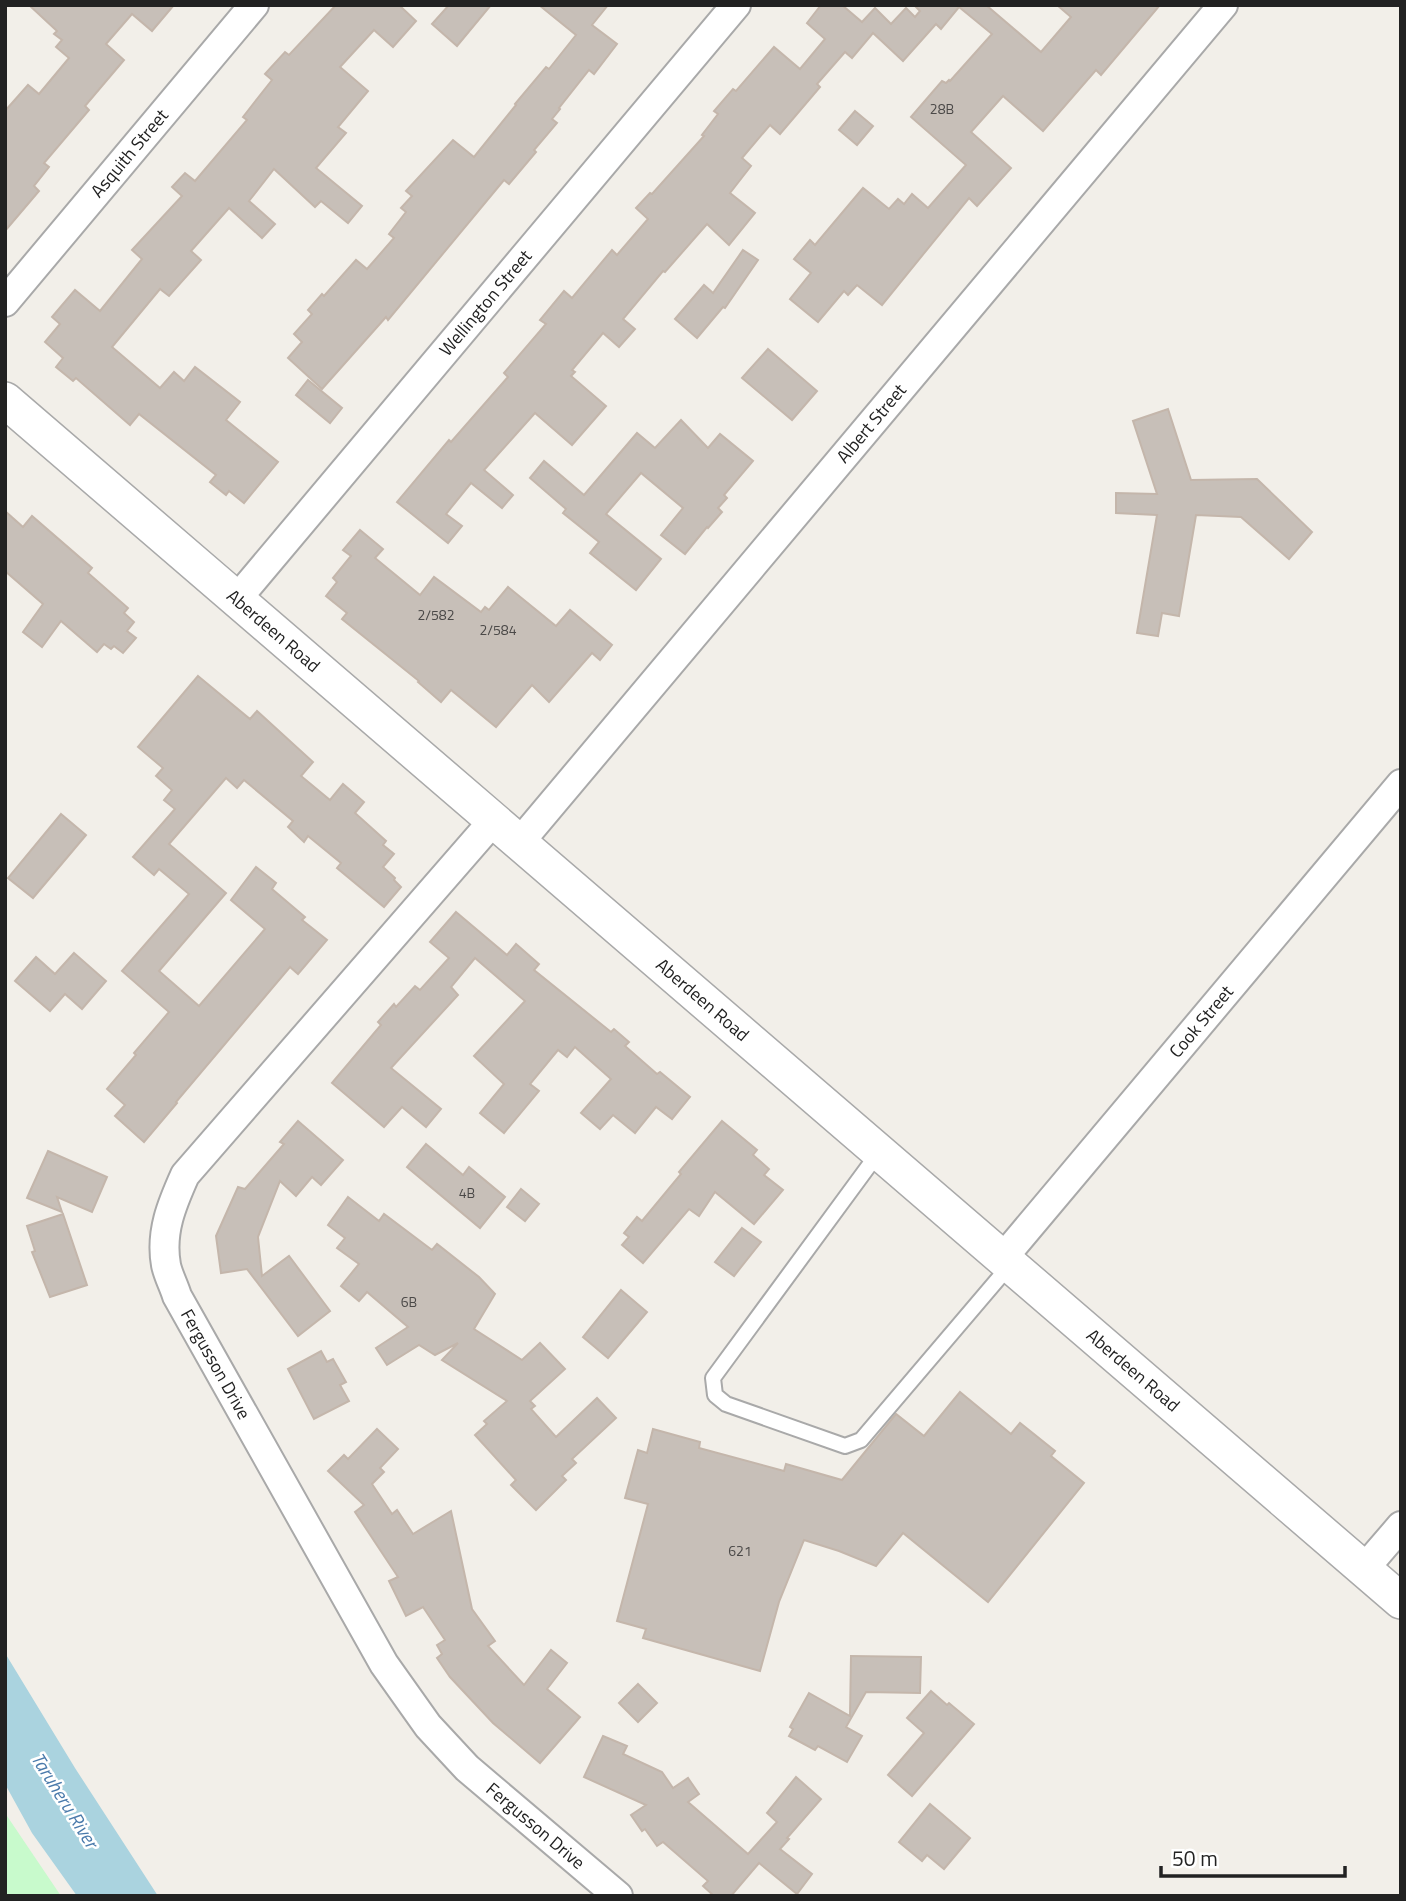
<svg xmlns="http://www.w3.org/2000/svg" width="1406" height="1901" font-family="'Titillium Web',sans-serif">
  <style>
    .park { fill: #c8facc }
    .water { fill: #aad3df }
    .building { fill: #c7bfb8; stroke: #c4b6ab; stroke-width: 2 }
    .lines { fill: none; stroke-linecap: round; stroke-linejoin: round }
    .service-casing { stroke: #a9a9a9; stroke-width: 18 }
    .minor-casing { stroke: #a9a9a9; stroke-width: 32 }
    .tertiary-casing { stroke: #a9a9a9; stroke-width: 38 }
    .service { stroke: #fff; stroke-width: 14 }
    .minor { stroke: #fff; stroke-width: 28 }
    .tertiary { stroke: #fff; stroke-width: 35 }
    .labels { text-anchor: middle; stroke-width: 5; stroke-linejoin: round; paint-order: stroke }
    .number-label { font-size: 14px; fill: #4b4948 }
    .street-label { font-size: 18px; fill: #222; stroke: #fff }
    .water-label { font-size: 19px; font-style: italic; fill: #4a7aab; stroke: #fff }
  </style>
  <rect width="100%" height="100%" fill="#f2efe9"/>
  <polygon class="park" points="5,1813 61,1896 5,1896"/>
  <polygon class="water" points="5,1653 75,1768 158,1896 77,1896 32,1833 5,1784"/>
  <g class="building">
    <polygon points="29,5 174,5 152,31 132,14 106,44 124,60 85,106 89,110 44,163 49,167 34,186 39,191 5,231 5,111 28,85 39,94 69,58 56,47 62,40 54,34 57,31"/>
    <polygon points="336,5 399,5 416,21 393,47 374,30 340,67 368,91 338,127 346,133 316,168 362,206 348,223 321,201 315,207 274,169 249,201 275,224 262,238 229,208 191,251 201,260 169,296 160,289 112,347 160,388 174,372 184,381 195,367 240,402 226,420 278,462 244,503 229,491 226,495 210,482 216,475 139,414 130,425 76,378 73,381 56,367 63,358 45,342 60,324 52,317 75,290 100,311 142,259 132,250 182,196 172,187 185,173 195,181 247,120 243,117 272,80 265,74 285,52 289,55"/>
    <polygon points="449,5 491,5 457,46 432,24"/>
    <polygon points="539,5 608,5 592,25 617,44 594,74 589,70 559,108 560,109 552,119 557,123 534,150 536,152 509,184 504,180 388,320 386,317 322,389 288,358 302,342 294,334 312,314 308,310 322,294 324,296 356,260 367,269 394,238 389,234 406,212 401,208 412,196 406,191 453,140 474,157 516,105 515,104 546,67 549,69 576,35"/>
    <polygon points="821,5 842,5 862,22 875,8 891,24 906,8 915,17 920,11 914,5 986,5 1041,52 1071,17 1057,5 1160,5 1101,75 1096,70 1043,131 1003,96 971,132 1011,168 977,206 969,198 882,305 857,285 848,295 844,291 818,322 790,299 811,273 794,259 810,240 815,245 863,188 889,209 898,199 904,204 912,194 928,208 966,165 911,117 942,81 946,83 949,80 950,81 992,34 959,7 941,29 936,24 903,61 873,33 852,58 845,52 817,84 820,87 780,134 770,125 742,158 751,166 730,193 755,213 729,245 707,224 665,272 663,271 623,319 635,329 619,347 603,333 572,370 575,372 571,376 606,406 572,445 535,413 484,470 513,495 502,508 471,483 446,514 462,526 448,543 397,502 449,440 451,442 508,377 504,373 546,324 540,320 564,291 572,298 612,250 617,255 648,219 636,208 650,193 652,194 704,136 702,135 718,114 714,111 733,89 736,91 774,47 800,69 825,39 807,23"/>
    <polygon points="855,111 873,126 857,145 839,130"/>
    <polygon points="743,250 758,260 725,308 723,307 697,338 675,319 704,285 713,293"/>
    <polygon points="768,349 817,391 792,420 742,378"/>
    <polygon points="308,380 342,408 330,423 296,395"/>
    <polygon points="1168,409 1191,480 1257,479 1312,532 1289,559 1241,517 1196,515 1179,616 1162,613 1158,636 1137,633 1157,515 1116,513 1116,493 1157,494 1133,421"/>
    <polygon points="681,420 708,448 720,434 753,461 724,495 727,498 718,508 722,512 708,528 707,527 685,554 661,535 683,508 641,473 606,514 661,559 636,590 590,553 599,542 563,513 566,509 530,478 544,461 584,495 637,433 655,448"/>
    <polygon points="5,511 23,527 32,516 92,568 88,573 128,608 124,613 134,622 127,631 136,638 123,653 114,646 111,649 104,644 97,652 61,621 42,647 23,632 43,604 5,571"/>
    <polygon points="360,530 383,549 375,558 420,595 434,577 481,612 485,607 489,610 508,587 556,626 570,610 612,645 600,660 592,653 549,702 532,685 496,727 451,690 441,702 418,682 419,681 342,619 347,613 326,596 337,582 333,578 351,556 343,550"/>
    <polygon points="198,676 250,719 257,711 313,762 301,776 330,800 343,784 364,802 355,813 386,841 383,845 394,854 383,867 395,878 394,880 401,887 384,907 337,868 341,863 308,836 304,842 288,827 293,821 244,780 237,788 226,778 169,844 226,893 159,971 199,1006 265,929 231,900 256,867 276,883 272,889 305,917 302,920 327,940 298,974 290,967 176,1102 177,1103 144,1142 115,1116 125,1105 107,1089 136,1055 134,1053 169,1012 122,971 189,894 159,869 154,875 133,857 175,809 164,800 172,790 156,776 163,768 138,747"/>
    <polygon points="61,814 86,835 33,898 8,878"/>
    <polygon points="456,912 507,955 516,944 539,964 534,970 611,1032 614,1029 629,1042 625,1046 657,1074 660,1072 690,1097 672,1119 656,1107 635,1133 613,1115 600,1129 581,1113 611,1079 575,1047 567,1057 558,1050 530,1084 539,1091 504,1133 480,1113 504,1084 474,1056 525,1001 475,958 451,987 458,995 391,1068 441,1109 426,1127 402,1107 384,1127 332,1083 381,1025 378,1022 394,1004 396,1007 415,986 420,990 449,958 430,942"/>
    <polygon points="74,953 106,981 82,1009 65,994 50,1011 15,981 36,957 55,974"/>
    <polygon points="298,1121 343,1160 321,1185 312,1177 296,1196 280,1181 258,1237 262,1276 289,1256 330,1311 298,1336 247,1269 221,1273 216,1236 238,1187 245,1189 284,1144 280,1142"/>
    <polygon points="722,1121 757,1150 753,1155 769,1169 764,1175 783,1190 754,1224 715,1192 699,1216 689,1209 643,1263 622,1245 629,1237 624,1233 637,1217 642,1221 681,1174 679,1172"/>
    <polygon points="426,1144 463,1175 469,1167 505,1197 480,1228 407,1167"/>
    <polygon points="48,1151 107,1177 92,1212 57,1197 62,1212 27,1198"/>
    <polygon points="521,1189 539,1204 525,1221 507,1207"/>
    <polygon points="348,1197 379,1221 384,1214 432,1250 437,1244 479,1277 495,1294 474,1329 522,1360 540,1343 565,1369 530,1401 535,1406 531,1409 556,1437 597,1398 616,1418 572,1459 576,1463 562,1476 566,1480 536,1510 511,1485 516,1480 475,1435 487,1424 484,1421 507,1401 442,1360 458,1343 435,1355 419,1345 387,1365 376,1348 408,1327 367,1292 359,1301 341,1286 359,1264 337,1248 345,1238 328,1225"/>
    <polygon points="63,1214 87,1285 50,1297 32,1252 35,1251 27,1226"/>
    <polygon points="742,1228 761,1242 734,1276 715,1262"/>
    <polygon points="621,1290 647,1312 608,1358 583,1337"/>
    <polygon points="321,1351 327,1362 333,1359 346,1382 340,1385 349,1401 314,1419 288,1369"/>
    <polygon points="960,1392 1011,1434 1020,1423 1055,1451 1051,1456 1084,1483 988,1602 903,1533 876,1566 839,1551 804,1540 779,1602 760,1671 643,1638 646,1629 617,1621 648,1504 625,1498 638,1450 647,1453 653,1429 700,1442 699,1448 784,1471 786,1464 842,1480 896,1414 924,1436"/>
    <polygon points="377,1429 398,1449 380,1468 384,1472 372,1484 392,1514 397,1510 413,1534 451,1511 472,1609 495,1641 488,1646 524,1685 551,1650 567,1663 547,1689 580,1717 540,1763 493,1723 450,1677 437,1658 442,1654 437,1645 445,1640 423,1607 406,1616 389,1581 398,1577 355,1512 364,1505 328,1471 344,1455 348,1459"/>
    <polygon points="851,1656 921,1657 920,1693 866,1692 846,1727 862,1736 847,1762 818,1746 815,1750 789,1736 793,1729 790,1727 809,1693 850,1716"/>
    <polygon points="638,1684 657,1703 638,1722 619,1703"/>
    <polygon points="931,1691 947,1705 949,1703 974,1724 912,1796 888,1775 924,1733 907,1718"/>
    <polygon points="603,1736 627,1746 623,1754 662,1772 673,1788 688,1778 699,1794 688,1802 748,1854 777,1822 767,1813 796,1777 821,1799 787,1838 789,1839 780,1849 812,1874 797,1894 759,1863 731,1896 714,1896 703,1886 708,1881 663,1842 657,1846 645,1829 642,1831 631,1815 646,1805 584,1777"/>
    <polygon points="930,1804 970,1838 944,1869 927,1855 922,1861 899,1842"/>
  </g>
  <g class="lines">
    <defs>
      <polyline id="service" points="879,1152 713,1378 715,1395 726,1404 845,1446 861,1440 1010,1265"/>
      <g id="minor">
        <path id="s1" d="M5,302L254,5"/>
        <path id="s2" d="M236,600L736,5"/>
        <path id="s3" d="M493,821L185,1175C172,1204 160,1232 166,1265C168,1275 174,1286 177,1296L384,1664L428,1726L467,1768L618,1896"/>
        <path id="s4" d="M519,843L1223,5"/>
        <path id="s5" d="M1002,1259L1401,784"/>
        <polyline points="1364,1569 1401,1526"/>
      </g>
      <g id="tertiary">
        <path id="s6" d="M5,400L1401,1601"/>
      </g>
    </defs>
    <use href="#service" class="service-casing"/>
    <use href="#minor" class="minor-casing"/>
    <use href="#tertiary" class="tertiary-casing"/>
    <use href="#service" class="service"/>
    <use href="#minor" class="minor"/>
    <use href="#tertiary" class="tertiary"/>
  </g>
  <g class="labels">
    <g class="number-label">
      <text x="942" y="114">28B</text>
      <text x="436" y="620">2/582</text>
      <text x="498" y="635">2/584</text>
      <text x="467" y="1198">4B</text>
      <text x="409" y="1307">6B</text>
      <text x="740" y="1556">621</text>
    </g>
    <g class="street-label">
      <text dy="6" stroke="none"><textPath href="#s1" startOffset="194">Asquith Street</textPath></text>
      <text dy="6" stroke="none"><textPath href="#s2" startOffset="388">Wellington Street</textPath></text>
      <text dy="6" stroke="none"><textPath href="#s4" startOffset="548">Albert Street</textPath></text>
      <text dy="6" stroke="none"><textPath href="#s6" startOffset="354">Aberdeen Road</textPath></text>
      <text dy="6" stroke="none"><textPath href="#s6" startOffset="920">Aberdeen Road</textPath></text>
      <text dy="6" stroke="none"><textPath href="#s5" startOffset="310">Cook Street</textPath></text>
      <text dy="6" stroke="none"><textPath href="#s3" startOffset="674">Fergusson Drive</textPath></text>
      <text dy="6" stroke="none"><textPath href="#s6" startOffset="1488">Aberdeen Road</textPath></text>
      <text dy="6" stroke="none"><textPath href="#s3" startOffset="1241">Fergusson Drive</textPath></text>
    </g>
    <g class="water-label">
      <text transform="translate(65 1800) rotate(58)" y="7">Taruheru River</text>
    </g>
  </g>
  <rect width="1406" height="1901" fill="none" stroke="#222222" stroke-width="14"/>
  <path d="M1161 1866v10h184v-10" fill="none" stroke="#222222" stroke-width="3.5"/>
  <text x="1172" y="1866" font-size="21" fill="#222222" stroke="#ffffff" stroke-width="5" paint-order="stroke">50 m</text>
</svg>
